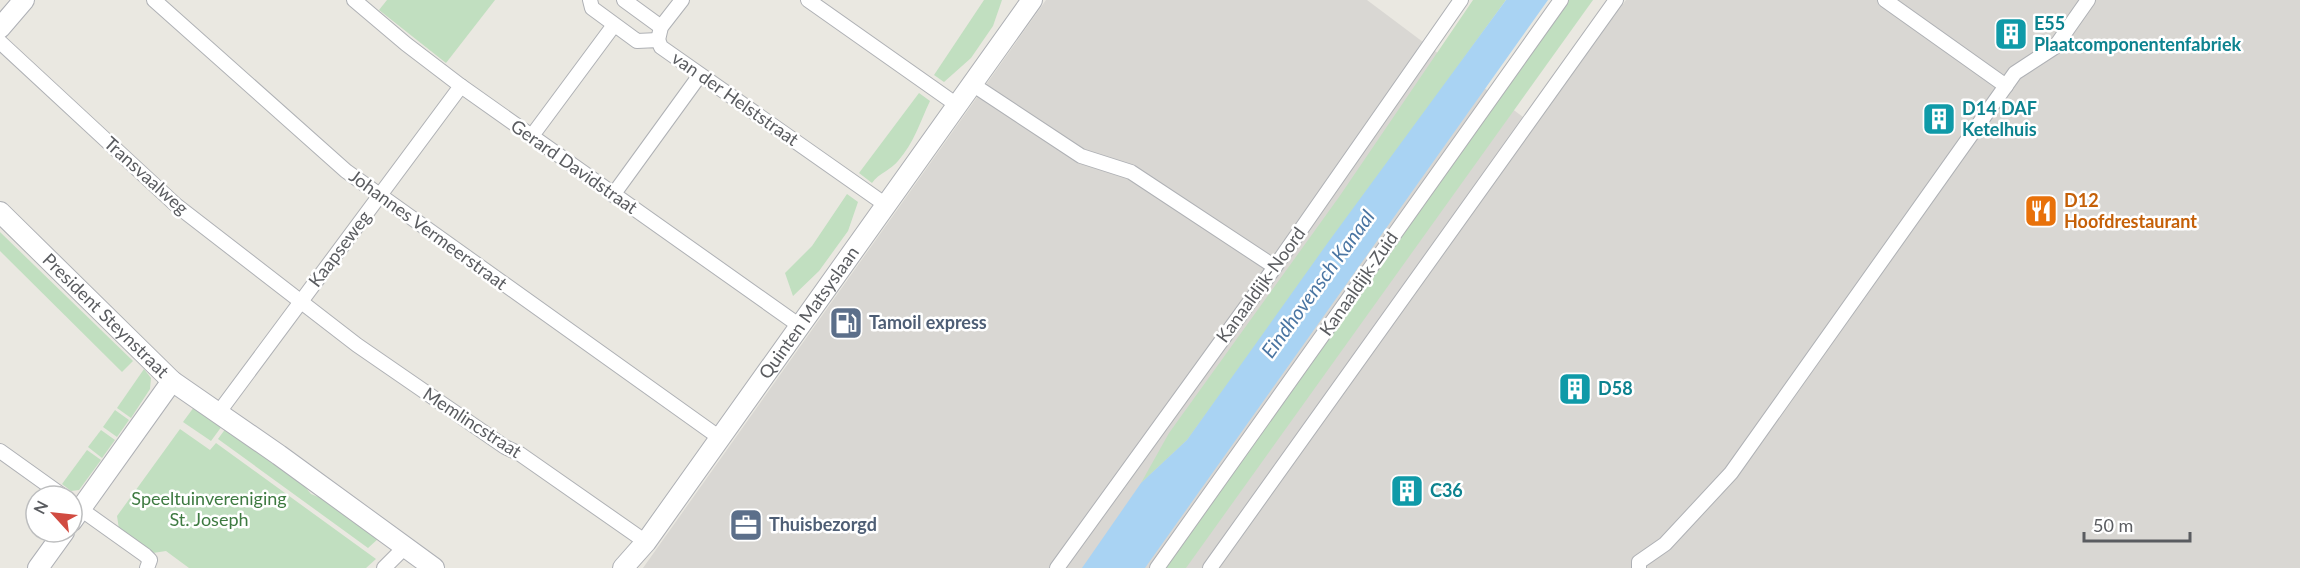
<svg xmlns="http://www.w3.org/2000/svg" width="2300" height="568" font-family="Lato,sans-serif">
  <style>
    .industrial { fill: #d9d7d3 }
    .green { fill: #c1dfc0 }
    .water { fill: #a9d3f3 }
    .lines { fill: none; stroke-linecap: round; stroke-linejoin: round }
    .street-casing { stroke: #afb1b5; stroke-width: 16 }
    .secondary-casing { stroke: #aeb0b5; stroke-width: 22 }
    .street { stroke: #fff; stroke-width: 14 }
    .secondary { stroke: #fff; stroke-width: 20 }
    .labels { text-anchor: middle; stroke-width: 5; stroke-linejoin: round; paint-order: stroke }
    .culture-label { font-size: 18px; font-weight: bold; fill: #0d838f; stroke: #fff; text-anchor: start }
    .street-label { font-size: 18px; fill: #5a5c60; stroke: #fff }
    .food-label { font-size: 18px; font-weight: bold; fill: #c56008; stroke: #fff; text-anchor: start }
    .service-label { font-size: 18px; font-weight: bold; fill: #4e5e75; stroke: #fff; text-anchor: start }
    .park-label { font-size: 18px; fill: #3e7a41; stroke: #fff }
    .water-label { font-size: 20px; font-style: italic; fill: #4a75a2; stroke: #fff }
  </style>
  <rect width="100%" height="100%" fill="#eae8e1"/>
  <polygon class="industrial" points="1046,0 1367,0 1535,126 1626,0 2300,0 2300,568 643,568"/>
  <g class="green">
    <polygon points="387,0 495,0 446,63 379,10"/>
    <polygon points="984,0 1002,0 993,26 971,58 944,82 934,75"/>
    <polygon points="1473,0 1506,0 1187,440 1141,483 1169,433 1339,197"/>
    <polygon points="1568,0 1593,0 1186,568 1164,568"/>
    <path d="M919,93L930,101C920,122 914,143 898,161C891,170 879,173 872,183L859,173Z"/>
    <polygon points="847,194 858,202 848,231 819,271 793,296 785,273 812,246"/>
    <polygon points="0,232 133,361 122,372 0,251"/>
    <polygon points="144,369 151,378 150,389 131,418 117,408"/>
    <polygon points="194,407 222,426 211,441 183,422"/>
    <polygon points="115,410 129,420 117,437 103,427"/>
    <polygon points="226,428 302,483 311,494 328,501 379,538 368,548 218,439"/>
    <polygon points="180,429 210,450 216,443 376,559 366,568 189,568 166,551 153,553 119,529 117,516"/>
    <polygon points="101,430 115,440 102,458 88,447"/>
    <polygon points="87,450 101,460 79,490 71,491 62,484"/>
  </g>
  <polygon class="water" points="1506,0 1548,0 1145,568 1082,568 1141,483 1187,440 1329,241"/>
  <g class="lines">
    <defs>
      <g id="street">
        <polyline points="154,0 346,171 720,438"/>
        <polyline points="354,0 406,44 461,86 800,326"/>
        <polyline points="590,0 592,8 637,41 658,40 661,47 886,205"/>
        <polyline points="624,0 661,27"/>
        <polyline points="808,0 957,105"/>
        <polyline points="1885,0 2006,86"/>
        <polyline points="658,40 661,27 682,0"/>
        <polyline points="0,42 176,205 357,345 505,447 520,454 646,542"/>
        <polyline points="972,84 1081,156 1131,172 1275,267"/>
        <polyline points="531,137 614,25"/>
        <polyline points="613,195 700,75"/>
        <polyline points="219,412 461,86"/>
        <polyline points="0,451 63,496"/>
        <polyline points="72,503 145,555 150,560 147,568"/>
        <polyline points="384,568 406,546"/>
        <polyline points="1057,568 1272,271 1461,0"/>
        <polyline points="1157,568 1561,0"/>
        <polyline points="1210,568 1616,0"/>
        <polyline points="1639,568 1639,562 1665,544 1731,473 2015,73 2055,47 2088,0"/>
      </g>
      <g id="secondary">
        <polyline points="0,28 24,0"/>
        <path id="s1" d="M0,212L172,381L279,455L434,568"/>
        <polyline points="72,521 172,381"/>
        <polyline points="38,568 64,532"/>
        <path id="s2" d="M623,568L646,542L1032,0"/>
      </g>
    </defs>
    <use href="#street" class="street-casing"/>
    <use href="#secondary" class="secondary-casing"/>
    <use href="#street" class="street"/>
    <use href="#secondary" class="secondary"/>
  </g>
  <defs>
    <symbol id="building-square" viewBox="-11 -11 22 22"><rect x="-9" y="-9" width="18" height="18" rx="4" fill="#0f9aa8" stroke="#fff"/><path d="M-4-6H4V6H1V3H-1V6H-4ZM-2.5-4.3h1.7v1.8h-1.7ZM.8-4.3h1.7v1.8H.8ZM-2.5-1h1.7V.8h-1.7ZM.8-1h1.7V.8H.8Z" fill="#fff"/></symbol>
    <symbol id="restaurant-square" viewBox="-11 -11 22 22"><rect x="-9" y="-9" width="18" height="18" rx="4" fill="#e8710a" stroke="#fff"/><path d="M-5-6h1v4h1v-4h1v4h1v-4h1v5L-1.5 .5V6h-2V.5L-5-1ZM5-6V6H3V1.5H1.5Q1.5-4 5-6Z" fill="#fff"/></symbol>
    <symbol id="fuel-square" viewBox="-11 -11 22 22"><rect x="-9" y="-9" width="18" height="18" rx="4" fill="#5c6f8a" stroke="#fff"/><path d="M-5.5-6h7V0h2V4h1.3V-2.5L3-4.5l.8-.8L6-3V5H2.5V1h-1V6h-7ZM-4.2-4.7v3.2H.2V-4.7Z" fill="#fff"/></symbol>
    <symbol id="office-square" viewBox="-11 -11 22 22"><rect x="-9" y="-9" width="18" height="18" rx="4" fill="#5c6f8a" stroke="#fff"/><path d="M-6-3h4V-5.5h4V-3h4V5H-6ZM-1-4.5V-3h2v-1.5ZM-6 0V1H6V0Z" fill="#fff"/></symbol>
  </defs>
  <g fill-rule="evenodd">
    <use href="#building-square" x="1992" y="15" width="38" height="38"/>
    <use href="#building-square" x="1920" y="100" width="38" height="38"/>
    <use href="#restaurant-square" x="2022" y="192" width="38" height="38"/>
    <use href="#fuel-square" x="827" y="304" width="38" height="38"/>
    <use href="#building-square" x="1556" y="370" width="38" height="38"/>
    <use href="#building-square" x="1388" y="472" width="38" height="38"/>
    <use href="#office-square" x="727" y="506" width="38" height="38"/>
  </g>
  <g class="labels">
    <g class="culture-label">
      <text x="2034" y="30">E55<tspan x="2034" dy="21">Plaatcomponentenfabriek</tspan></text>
      <text x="1962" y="115">D14 DAF<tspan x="1962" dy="21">Ketelhuis</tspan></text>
      <text x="1598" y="395">D58</text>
      <text x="1430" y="497">C36</text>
    </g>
    <g class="street-label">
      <text transform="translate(735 99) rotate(35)" y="6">van der Helststraat</text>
      <text transform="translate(574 167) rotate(35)" y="6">Gerard Davidstraat</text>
      <text transform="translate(146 176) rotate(42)" y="6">Transvaalweg</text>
      <text transform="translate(428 230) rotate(36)" y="6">Johannes Vermeerstraat</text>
      <text transform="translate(340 249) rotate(-53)" y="6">Kaapseweg</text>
      <text transform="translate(1359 284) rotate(-55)" y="6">Kanaaldijk-Zuid</text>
      <text transform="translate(1261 285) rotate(-54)" y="6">Kanaaldijk-Noord</text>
      <text dy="6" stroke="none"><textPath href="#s2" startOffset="316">Quinten Matsyslaan</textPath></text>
      <text dy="6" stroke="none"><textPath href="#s1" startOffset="148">President Steynstraat</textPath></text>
      <text transform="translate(472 423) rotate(33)" y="6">Memlincstraat</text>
    </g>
    <g class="food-label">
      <text x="2064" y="207">D12<tspan x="2064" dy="21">Hoofdrestaurant</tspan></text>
    </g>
    <g class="service-label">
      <text x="869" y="329">Tamoil express</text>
      <text x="769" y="531">Thuisbezorgd</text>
    </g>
    <g class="park-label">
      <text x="209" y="505">Speeltuinvereniging<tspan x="209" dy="21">St. Joseph</tspan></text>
    </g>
    <g class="water-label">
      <text transform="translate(1318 284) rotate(-54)" y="7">Eindhovensch Kanaal</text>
    </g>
  </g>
  <g transform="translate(54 514) rotate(297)"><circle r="28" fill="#ffffff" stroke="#bdbebf" stroke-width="1.5"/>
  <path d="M0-4.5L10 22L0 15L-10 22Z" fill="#d14b41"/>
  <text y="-9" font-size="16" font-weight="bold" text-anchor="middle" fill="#5a5c60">N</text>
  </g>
  <path d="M2084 532v9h106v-9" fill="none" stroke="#5a5c60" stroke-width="3"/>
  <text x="2093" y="532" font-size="18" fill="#5a5c60" stroke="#ffffff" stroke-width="4.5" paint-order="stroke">50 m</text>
</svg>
